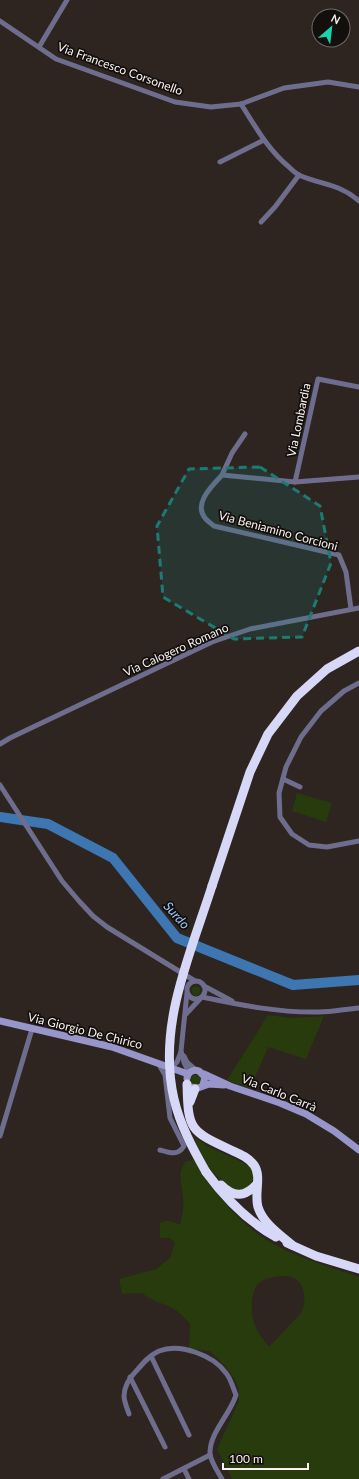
<svg xmlns="http://www.w3.org/2000/svg" width="359" height="1479" font-family="Lato,sans-serif">
  <style>
    .green { fill: #273b0d; fill-rule: evenodd }
    .lines { fill: none; stroke-linecap: round; stroke-linejoin: round }
    .river { stroke: #3e76b1; stroke-width: 10 }
    .street { stroke: #6f6d8e; stroke-width: 5 }
    .secondary { stroke: #9795c9; stroke-width: 7 }
    .highway { stroke: #d7d7f7; stroke-width: 9 }
    .highway-bridge { stroke: #d7d7f7; stroke-width: 9 }
    .marked { fill: #1b7c74; fill-opacity: 0.2; stroke: #1b7c74; stroke-width: 3; stroke-dasharray: 8 5; stroke-linejoin: round }
    .labels { text-anchor: middle; stroke-width: 3.5; stroke-linejoin: round; paint-order: stroke }
    .street-label { font-size: 12px; fill: #f9f2ef; stroke: #130f0d }
    .water-label { font-size: 13px; font-style: italic; fill: #9bc7f9; stroke: #130f0d }
  </style>
  <rect width="100%" height="100%" fill="#2e2420"/>
  <g class="green">
    <polygon points="297,793 332,803 326,822 292,811"/>
    <circle cx="196" cy="991" r="4.5"/>
    <polygon points="268,1015 292,1018 324,1016 306,1059 268,1047 250,1089 227,1080"/>
    <circle cx="196" cy="1080" r="5.5"/>
    <polygon points="194,1137 207,1146 250,1166 255,1178 249,1188 235,1193 228,1188 205,1164"/>
    <path d="M194,1160C213,1190 235,1219 265,1239C294,1257 327,1266 359,1277V1479H232L217,1449L239,1401V1392L236,1382L227,1368L210,1351L189,1349L190,1324C187,1321 184,1317 181,1314C170,1304 153,1303 142,1293L122,1294L119,1279L156,1269L170,1258L175,1242L169,1238H160V1223C168,1219 173,1222 180,1225C182,1216 184,1206 183,1197C182,1182 176,1175 186,1161ZM281,1276C287,1276 292,1276 297,1280C306,1287 306,1305 301,1313L269,1347C263,1340 257,1331 254,1323C251,1313 250,1293 258,1284C265,1278 273,1277 281,1276Z"/>
  </g>
  <g class="lines">
    <polyline class="river" points="0,817 48,824 113,858 177,938 293,985 359,980"/>
    <g class="street">
      <polyline points="0,21 56,59 175,102 211,107 241,104 284,88 328,82 359,87"/>
      <polyline points="39,47 67,0"/>
      <path d="M241,104C255,126 268,150 289,167C292,170 296,174 301,176C323,185 340,184 359,201"/>
      <polyline points="220,162 264,140"/>
      <polyline points="261,222 275,207 299,175"/>
      <polyline points="222,475 232,453 245,434"/>
      <polyline points="295,482 318,379 359,387"/>
      <path d="M351,609L346,572L339,555L214,526C211,523 207,521 205,518C193,503 213,485 222,475L295,482L359,477"/>
      <polyline points="359,683 344,691 321,711 301,737 286,767 279,793 280,817 292,834 309,845 327,847 359,841"/>
      <polyline points="0,744 10,738 212,642 250,629 359,608"/>
      <polyline points="283,779 300,787"/>
      <polyline points="0,785 62,881 79,901 93,916 107,927 195,981"/>
      <circle cx="196" cy="990" r="9"/>
      <polyline points="204,986 232,1001"/>
      <path d="M187,993L181,1051C183,1059 184,1066 190,1072"/>
      <path d="M202,997C240,1005 280,1013 319,1012C332,1012 346,1009 359,1008"/>
      <polyline points="186,1014 200,999"/>
      <polyline points="184,1056 187,1062 196,1070"/>
      <path d="M158,1063L165,1075L170,1118L184,1146C178,1156 170,1153 160,1150"/>
      <polyline points="172,1067 177,1062 181,1052"/>
      <polyline points="0,1136 32,1029"/>
      <polyline points="151,1356 189,1435"/>
      <polyline points="130,1377 165,1447"/>
      <path d="M129,1414C127,1408 124,1401 124,1396C124,1386 131,1376 138,1369C144,1362 150,1355 159,1351C180,1343 213,1355 226,1373C231,1379 233,1388 236,1395C230,1415 209,1433 210,1454C211,1462 218,1472 222,1479"/>
      <polyline points="184,1469 189,1479"/>
      <polyline points="163,1479 210,1455"/>
    </g>
    <g class="secondary">
      <polyline points="0,1021 112,1047 188,1074"/>
      <polyline points="204,1074 230,1086 280,1103 306,1114 334,1131 359,1150"/>
      <path d="M187,1078C188,1072 193,1069 199,1071L205,1077L203,1085"/>
      <polyline points="190,1087 198,1088 209,1084 224,1085"/>
    </g>
    <g class="highway">
      <polyline points="212,886 250,772 268,734 297,696 327,669 359,651"/>
      <path d="M187,1084C188,1130 190,1131 231,1150C240,1154 248,1157 254,1165C262,1176 254,1194 258,1207C263,1223 279,1234 292,1245"/>
      <polyline points="190,1102 195,1089"/>
      <path d="M206,1172C225,1198 247,1221 276,1237"/>
      <path d="M221,1185C234,1198 245,1197 257,1184"/>
      <polyline points="287,1243 316,1256 359,1269"/>
    </g>
    <path class="highway-bridge" d="M206,1172C193,1149 180,1125 174,1099C157,1026 190,955 212,886"/>
  </g>
  <path class="marked" d="M260,467L320,506L331,563L302,637L234,639L163,597L157,526L189,469Z"/>
  <g class="labels">
    <g class="street-label">
      <text transform="translate(120 69) rotate(20)" y="4">Via Francesco Corsonello</text>
      <text transform="translate(299 420) rotate(-78)" y="4">Via Lombardia</text>
      <text transform="translate(278 531) rotate(15)" y="4">Via Beniamino Corcioni</text>
      <text transform="translate(176 650) rotate(-24)" y="4">Via Calogero Romano</text>
      <text transform="translate(85 1031) rotate(14)" y="4">Via Giorgio De Chirico</text>
      <text transform="translate(279 1093) rotate(22)" y="4">Via Carlo Carrà</text>
    </g>
    <g class="water-label">
      <text transform="translate(177 915) rotate(48)" y="5">Surdo</text>
    </g>
  </g>
  <g transform="translate(331 28) rotate(28)"><circle r="19" fill="#130f0d" stroke="#6f6a67"/>
  <path d="M0-3L7 15L0 10L-7 15Z" fill="#18d5b2"/>
  <text y="-6" font-size="11" font-weight="bold" text-anchor="middle" fill="#f9f2ef">N</text>
  </g>
  <path d="M223 1463v6h85v-6" fill="none" stroke="#f9f2ef" stroke-width="2"/>
  <text x="229" y="1463" font-size="12" fill="#f9f2ef" stroke="#130f0d" stroke-width="3" paint-order="stroke">100 m</text>
</svg>
